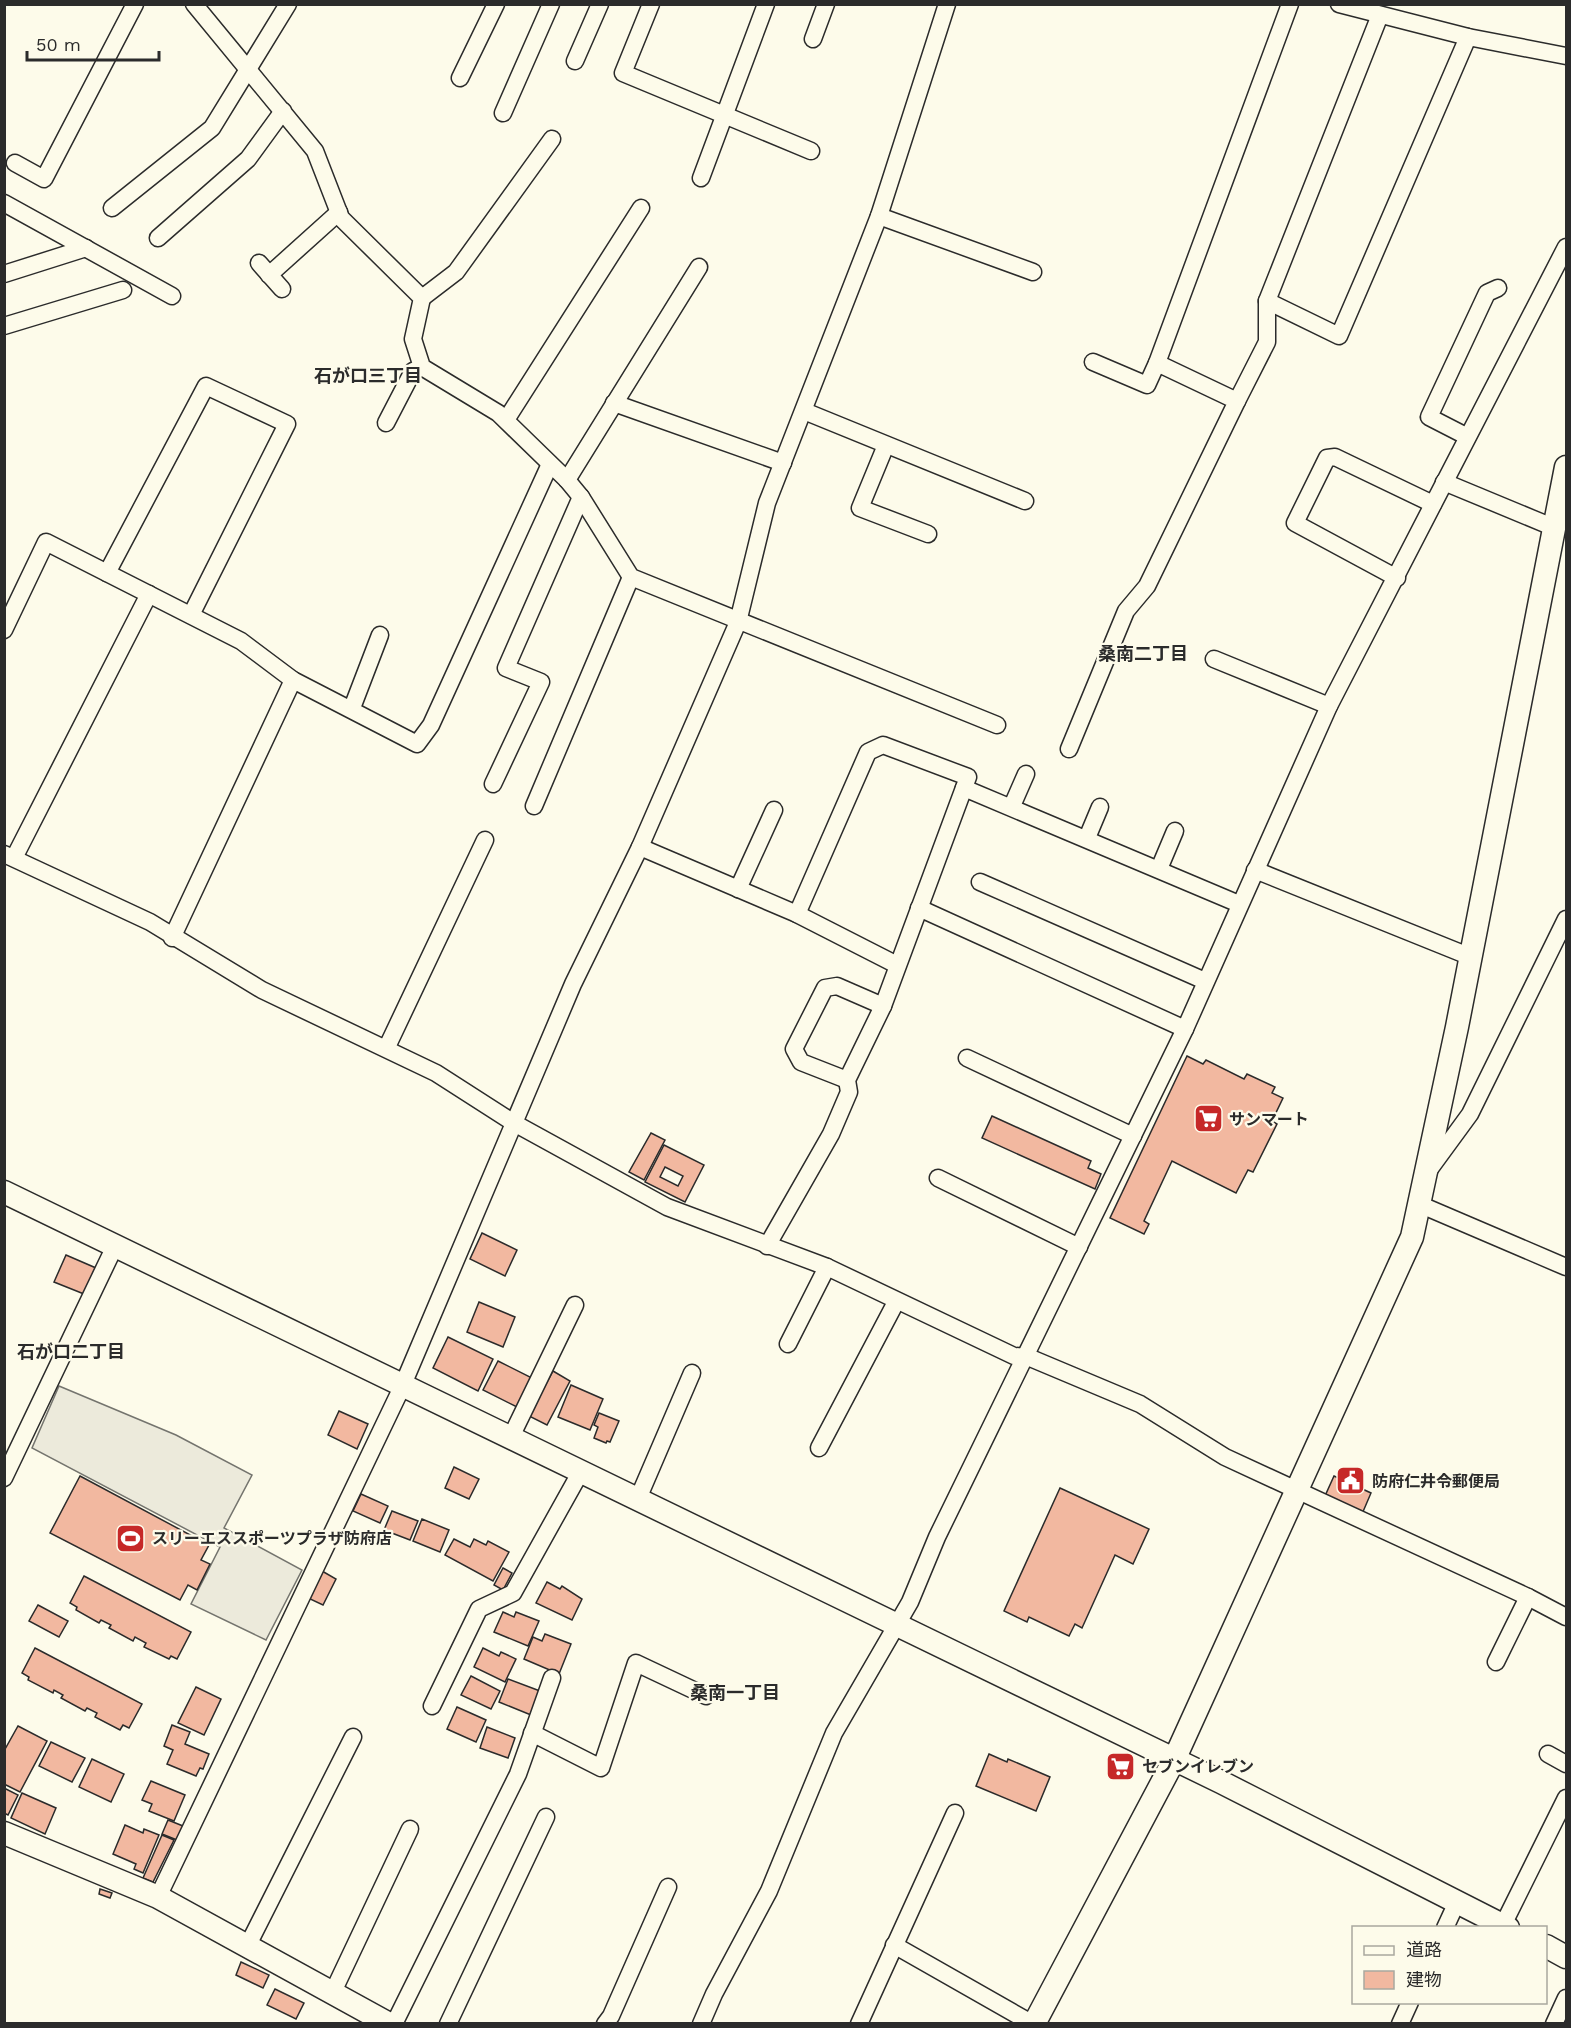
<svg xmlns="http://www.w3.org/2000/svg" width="1571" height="2028" font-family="'Work Sans','Noto Sans JP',sans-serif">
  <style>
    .parking { fill: #eceadb; stroke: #74746e; stroke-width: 1.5 }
    .building { fill: #f2b8a0; stroke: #2b2b2b; stroke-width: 1.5; fill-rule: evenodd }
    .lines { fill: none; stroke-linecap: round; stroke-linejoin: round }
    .street-casing { stroke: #2b2b2b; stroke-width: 19 }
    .secondary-casing { stroke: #2b2b2b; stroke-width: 25 }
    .street { stroke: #fdfbea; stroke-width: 16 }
    .secondary { stroke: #fdfbea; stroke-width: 22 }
    .labels { text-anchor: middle; stroke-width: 4.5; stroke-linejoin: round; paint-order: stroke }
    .poi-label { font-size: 16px; font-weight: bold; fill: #2b2b2b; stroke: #fdfbea; text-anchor: start }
    .neighbourhood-label { font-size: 18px; font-weight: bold; fill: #2b2b2b; stroke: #fdfbea }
  </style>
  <rect width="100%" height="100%" fill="#fdfbea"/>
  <polygon class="parking" points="59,1386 176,1435 252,1475 224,1528 302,1570 266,1640 191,1604 220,1547 32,1448"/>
  <g class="building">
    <polygon points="1187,1056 1203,1064 1206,1060 1244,1079 1247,1074 1275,1087 1272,1093 1283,1098 1272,1121 1277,1124 1253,1172 1248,1170 1236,1193 1172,1161 1144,1221 1149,1224 1144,1234 1110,1218"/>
    <polygon points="992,1116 1091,1161 1088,1168 1101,1174 1095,1189 982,1138"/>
    <polygon points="651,1133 665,1140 644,1180 629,1172"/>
    <path d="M664,1145L704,1165L685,1202L645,1182ZM665,1167L683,1176L678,1186L660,1177Z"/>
    <polygon points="482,1233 517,1250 505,1276 470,1259"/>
    <polygon points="66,1255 96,1268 84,1294 54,1282"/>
    <polygon points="479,1302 515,1317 503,1347 467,1332"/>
    <polygon points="448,1337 493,1359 478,1391 433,1368"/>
    <polygon points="498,1361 532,1378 517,1407 483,1390"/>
    <polygon points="553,1371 570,1381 547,1425 529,1416"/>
    <polygon points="571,1385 603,1399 590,1430 558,1417"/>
    <polygon points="339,1411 368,1424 357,1449 328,1435"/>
    <polygon points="599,1413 619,1421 610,1442 607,1441 606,1443 594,1438 598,1427 594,1425"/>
    <polygon points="454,1467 479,1479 469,1499 445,1488"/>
    <polygon points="80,1476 209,1545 201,1560 210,1564 197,1590 188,1585 180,1600 50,1533"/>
    <polygon points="1334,1476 1371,1493 1362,1514 1325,1496"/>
    <polygon points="1060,1488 1149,1529 1133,1564 1115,1555 1082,1628 1075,1624 1069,1636 1029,1617 1027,1622 1004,1611"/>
    <polygon points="361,1494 388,1506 380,1523 353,1511"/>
    <polygon points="392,1511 418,1521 410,1540 384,1530"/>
    <polygon points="422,1519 449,1530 440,1552 413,1541"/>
    <polygon points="454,1539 470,1547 474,1539 486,1545 488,1541 509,1552 493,1581 445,1555"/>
    <polygon points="503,1568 512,1573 503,1590 494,1585"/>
    <polygon points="322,1571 336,1579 323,1605 308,1598"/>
    <polygon points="84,1576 191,1632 177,1659 171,1656 169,1659 144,1647 146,1643 135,1637 133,1641 109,1628 111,1625 101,1620 99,1623 76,1610 77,1607 70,1603"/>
    <polygon points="547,1582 560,1589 562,1586 582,1599 572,1620 536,1603"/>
    <polygon points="38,1605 68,1621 59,1637 29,1621"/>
    <polygon points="503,1612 514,1617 516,1612 539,1621 528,1646 494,1632"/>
    <polygon points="545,1634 571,1644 559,1674 524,1659 533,1637 542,1641"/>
    <polygon points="35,1648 142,1704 129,1728 123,1725 120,1730 95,1717 97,1713 87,1708 85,1711 61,1698 63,1695 54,1690 53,1693 28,1680 29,1677 22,1673"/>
    <polygon points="483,1648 499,1656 501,1652 516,1659 505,1682 474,1667"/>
    <polygon points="471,1676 500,1691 491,1709 461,1695"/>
    <polygon points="508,1679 540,1691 531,1715 499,1702"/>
    <polygon points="196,1687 221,1699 204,1735 178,1723"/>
    <polygon points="457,1707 486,1720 476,1742 447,1729"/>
    <polygon points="172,1725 190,1732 185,1744 209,1754 203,1769 200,1768 196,1776 167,1764 173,1750 164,1746"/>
    <polygon points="18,1726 47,1741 20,1792 4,1784 4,1751"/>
    <polygon points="487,1727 515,1738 508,1758 480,1748"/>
    <polygon points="51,1742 85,1758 72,1782 39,1766"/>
    <polygon points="989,1754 1007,1762 1008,1759 1050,1777 1036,1811 976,1786"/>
    <polygon points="92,1759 124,1774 111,1802 79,1787"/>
    <polygon points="151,1781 185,1795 174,1821 149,1811 152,1804 142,1800"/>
    <polygon points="4,1788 18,1795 8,1815 4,1813"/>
    <polygon points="22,1793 56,1808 45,1834 11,1818"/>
    <polygon points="168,1820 183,1826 177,1840 162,1834"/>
    <polygon points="125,1825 143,1833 144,1829 159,1835 143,1873 134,1869 136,1864 113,1854"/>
    <polygon points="162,1835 174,1840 153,1882 143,1878"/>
    <polygon points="100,1889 112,1893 110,1898 99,1894"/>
    <polygon points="241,1962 269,1975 263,1988 236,1975"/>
    <polygon points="275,1989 304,2003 296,2019 267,2005"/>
  </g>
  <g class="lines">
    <defs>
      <g id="street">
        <polyline points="194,4 315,151 341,218 422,298 413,339 422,367 498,413 567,480 581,497 631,577 997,725"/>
        <polyline points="651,4 623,73 811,151"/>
        <polyline points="1339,4 1468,37 1566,56"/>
        <polyline points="813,39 826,4"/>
        <polyline points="575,61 600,4"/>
        <polyline points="460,78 496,4"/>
        <polyline points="503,113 551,4"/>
        <polyline points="15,163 44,179 135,4"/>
        <polyline points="701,178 766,4"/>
        <polyline points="4,203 172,296"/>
        <polyline points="112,208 212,128 288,4"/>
        <polyline points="879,216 1033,272"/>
        <polyline points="158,238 248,159 283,111"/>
        <polyline points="259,263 282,289"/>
        <polyline points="4,274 86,248"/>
        <polyline points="269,275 339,212"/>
        <polyline points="422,298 456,272 552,139"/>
        <polyline points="1267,301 1339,336 1468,37"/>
        <polyline points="4,326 123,290"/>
        <polyline points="1093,362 1147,385 1157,363"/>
        <polyline points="1237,401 1267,342 1267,301 1380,15"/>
        <polyline points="614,403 783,463"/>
        <polyline points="804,411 1025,501"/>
        <polyline points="506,420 641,208"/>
        <polyline points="386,423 413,371 422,367"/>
        <polyline points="1466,436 1429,417 1487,293 1498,288"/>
        <polyline points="886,445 860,508 928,534"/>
        <polyline points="567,480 699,267"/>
        <polyline points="1444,482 1555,528"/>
        <polyline points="107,573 206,386 287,424 191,615"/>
        <polyline points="1397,578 1295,523 1327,458 1335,457 1433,504"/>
        <polyline points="4,630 46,542 241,641 293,680 417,744 431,725 550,464"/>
        <polyline points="1214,659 1329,706"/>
        <polyline points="352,708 380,635"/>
        <polyline points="1069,749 1126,611 1147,586 1237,401 1157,363 1290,4"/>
        <polyline points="493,784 541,682 506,668 581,497"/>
        <polyline points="964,788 1239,904"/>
        <polyline points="534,806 631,577"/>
        <polyline points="1012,806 1026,774"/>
        <polyline points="1087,838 1100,807"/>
        <polyline points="640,847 797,914 897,965"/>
        <polyline points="4,854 150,922 262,990 436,1073 514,1123 667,1207 827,1267 1014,1356 1028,1357 1140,1404 1225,1457 1528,1597 1566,1617"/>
        <polyline points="14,858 149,594"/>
        <polyline points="1159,869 1175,831"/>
        <polyline points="1255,870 1471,957"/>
        <polyline points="980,882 1205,981"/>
        <polyline points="738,889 774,810"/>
        <polyline points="919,908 1185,1029"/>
        <polyline points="172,938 293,680"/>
        <polyline points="387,1047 485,840"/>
        <polyline points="967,1058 1133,1136"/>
        <polyline points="847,1080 801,1062 794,1049 825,988 837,986 883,1006"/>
        <polyline points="1429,1170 1470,1114 1566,919"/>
        <polyline points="938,1178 1079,1247"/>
        <polyline points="1421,1205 1566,1267"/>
        <polyline points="767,1246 831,1134 849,1092 847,1080 883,1006 968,777 883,745 868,752 797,914"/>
        <polyline points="788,1344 827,1267"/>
        <polyline points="510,1439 575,1305"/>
        <polyline points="819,1448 896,1302"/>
        <polyline points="4,1478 114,1248"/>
        <polyline points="637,1501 692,1373"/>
        <polyline points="1496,1662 1528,1597"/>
        <polyline points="432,1706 479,1609 513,1593 580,1473"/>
        <polyline points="532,1733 601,1768 636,1663 706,1696"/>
        <polyline points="1548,1754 1566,1764"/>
        <polyline points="158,1897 402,1387 573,984 640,847 738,622 767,503 879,216 947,4"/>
        <polyline points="1503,1925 1566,1798"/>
        <polyline points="1445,1928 1457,1902"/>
        <polyline points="894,1945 1033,2024"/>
        <polyline points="247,1947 353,1737"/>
        <polyline points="332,1994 410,1829"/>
        <polyline points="394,2024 518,1774 552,1678"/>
        <polyline points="448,2024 546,1817"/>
        <polyline points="605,2024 611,2016 668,1887"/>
        <polyline points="701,2024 714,1994 769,1891 834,1733 910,1602 937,1537 1185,1029 1329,706 1566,247"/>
        <polyline points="859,2024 955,1813"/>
        <polyline points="1400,2024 1410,2002"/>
        <polyline points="1554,2024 1566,1998"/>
      </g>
      <g id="secondary">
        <polyline points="4,1192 1221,1782 1508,1928"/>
        <polyline points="4,1833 158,1897 389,2024"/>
        <polyline points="1546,1946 1566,1957"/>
        <polyline points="1034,2024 1174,1760 1412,1237 1457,1027 1566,467"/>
      </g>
    </defs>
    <use href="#street" class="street-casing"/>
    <use href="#secondary" class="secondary-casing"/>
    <use href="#street" class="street"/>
    <use href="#secondary" class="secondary"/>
  </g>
  <defs>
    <symbol id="supermarket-square" viewBox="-11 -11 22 22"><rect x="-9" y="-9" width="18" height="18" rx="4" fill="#c62828" stroke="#fdfbea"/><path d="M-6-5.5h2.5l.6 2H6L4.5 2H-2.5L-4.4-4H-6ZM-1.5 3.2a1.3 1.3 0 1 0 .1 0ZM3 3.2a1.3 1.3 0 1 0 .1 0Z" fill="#fff"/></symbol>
    <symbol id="civic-square" viewBox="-11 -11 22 22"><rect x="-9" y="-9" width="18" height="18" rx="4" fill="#c62828" stroke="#fdfbea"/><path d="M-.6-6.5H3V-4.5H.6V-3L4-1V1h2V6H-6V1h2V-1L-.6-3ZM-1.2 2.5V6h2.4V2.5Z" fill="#fff"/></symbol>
    <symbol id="stadium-square" viewBox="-11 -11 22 22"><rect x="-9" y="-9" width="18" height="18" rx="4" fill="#c62828" stroke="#fdfbea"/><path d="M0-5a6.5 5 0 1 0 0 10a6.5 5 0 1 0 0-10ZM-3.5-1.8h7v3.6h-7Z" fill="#fff"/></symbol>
  </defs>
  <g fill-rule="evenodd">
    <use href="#supermarket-square" x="1192" y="1102" width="33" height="33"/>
    <use href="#civic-square" x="1334" y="1464" width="33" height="33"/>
    <use href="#stadium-square" x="114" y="1522" width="33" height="33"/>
    <use href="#supermarket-square" x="1104" y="1750" width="33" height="33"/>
  </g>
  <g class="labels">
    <g class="poi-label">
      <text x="1229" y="1125">サンマート</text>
      <text x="1372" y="1487">防府仁井令郵便局</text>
      <text x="152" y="1544">スリーエススポーツプラザ防府店</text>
      <text x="1142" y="1772">セブンイレブン</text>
    </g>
    <g class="neighbourhood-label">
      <text x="368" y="382">石が口三丁目</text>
      <text x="1143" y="660">桑南二丁目</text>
      <text x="71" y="1358">石が口二丁目</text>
      <text x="735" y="1699">桑南一丁目</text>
    </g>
  </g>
  <rect width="1571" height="2028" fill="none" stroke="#2b2b2b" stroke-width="12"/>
  <rect x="1352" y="1926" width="195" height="78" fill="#fdfbea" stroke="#a9a89e" stroke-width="1.5"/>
  <rect x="1364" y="1946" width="30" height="9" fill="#fdfbea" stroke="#a9a89e" stroke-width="1.5"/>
  <text x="1406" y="1956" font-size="18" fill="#2b2b2b">道路</text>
  <rect x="1364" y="1971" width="30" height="18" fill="#f2b8a0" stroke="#a9a89e" stroke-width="1.5"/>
  <text x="1406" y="1986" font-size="18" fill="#2b2b2b">建物</text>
  <path d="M27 51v9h132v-9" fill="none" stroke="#2b2b2b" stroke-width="3"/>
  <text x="36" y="51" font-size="18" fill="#2b2b2b" stroke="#fdfbea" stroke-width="4.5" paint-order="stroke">50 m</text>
</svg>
